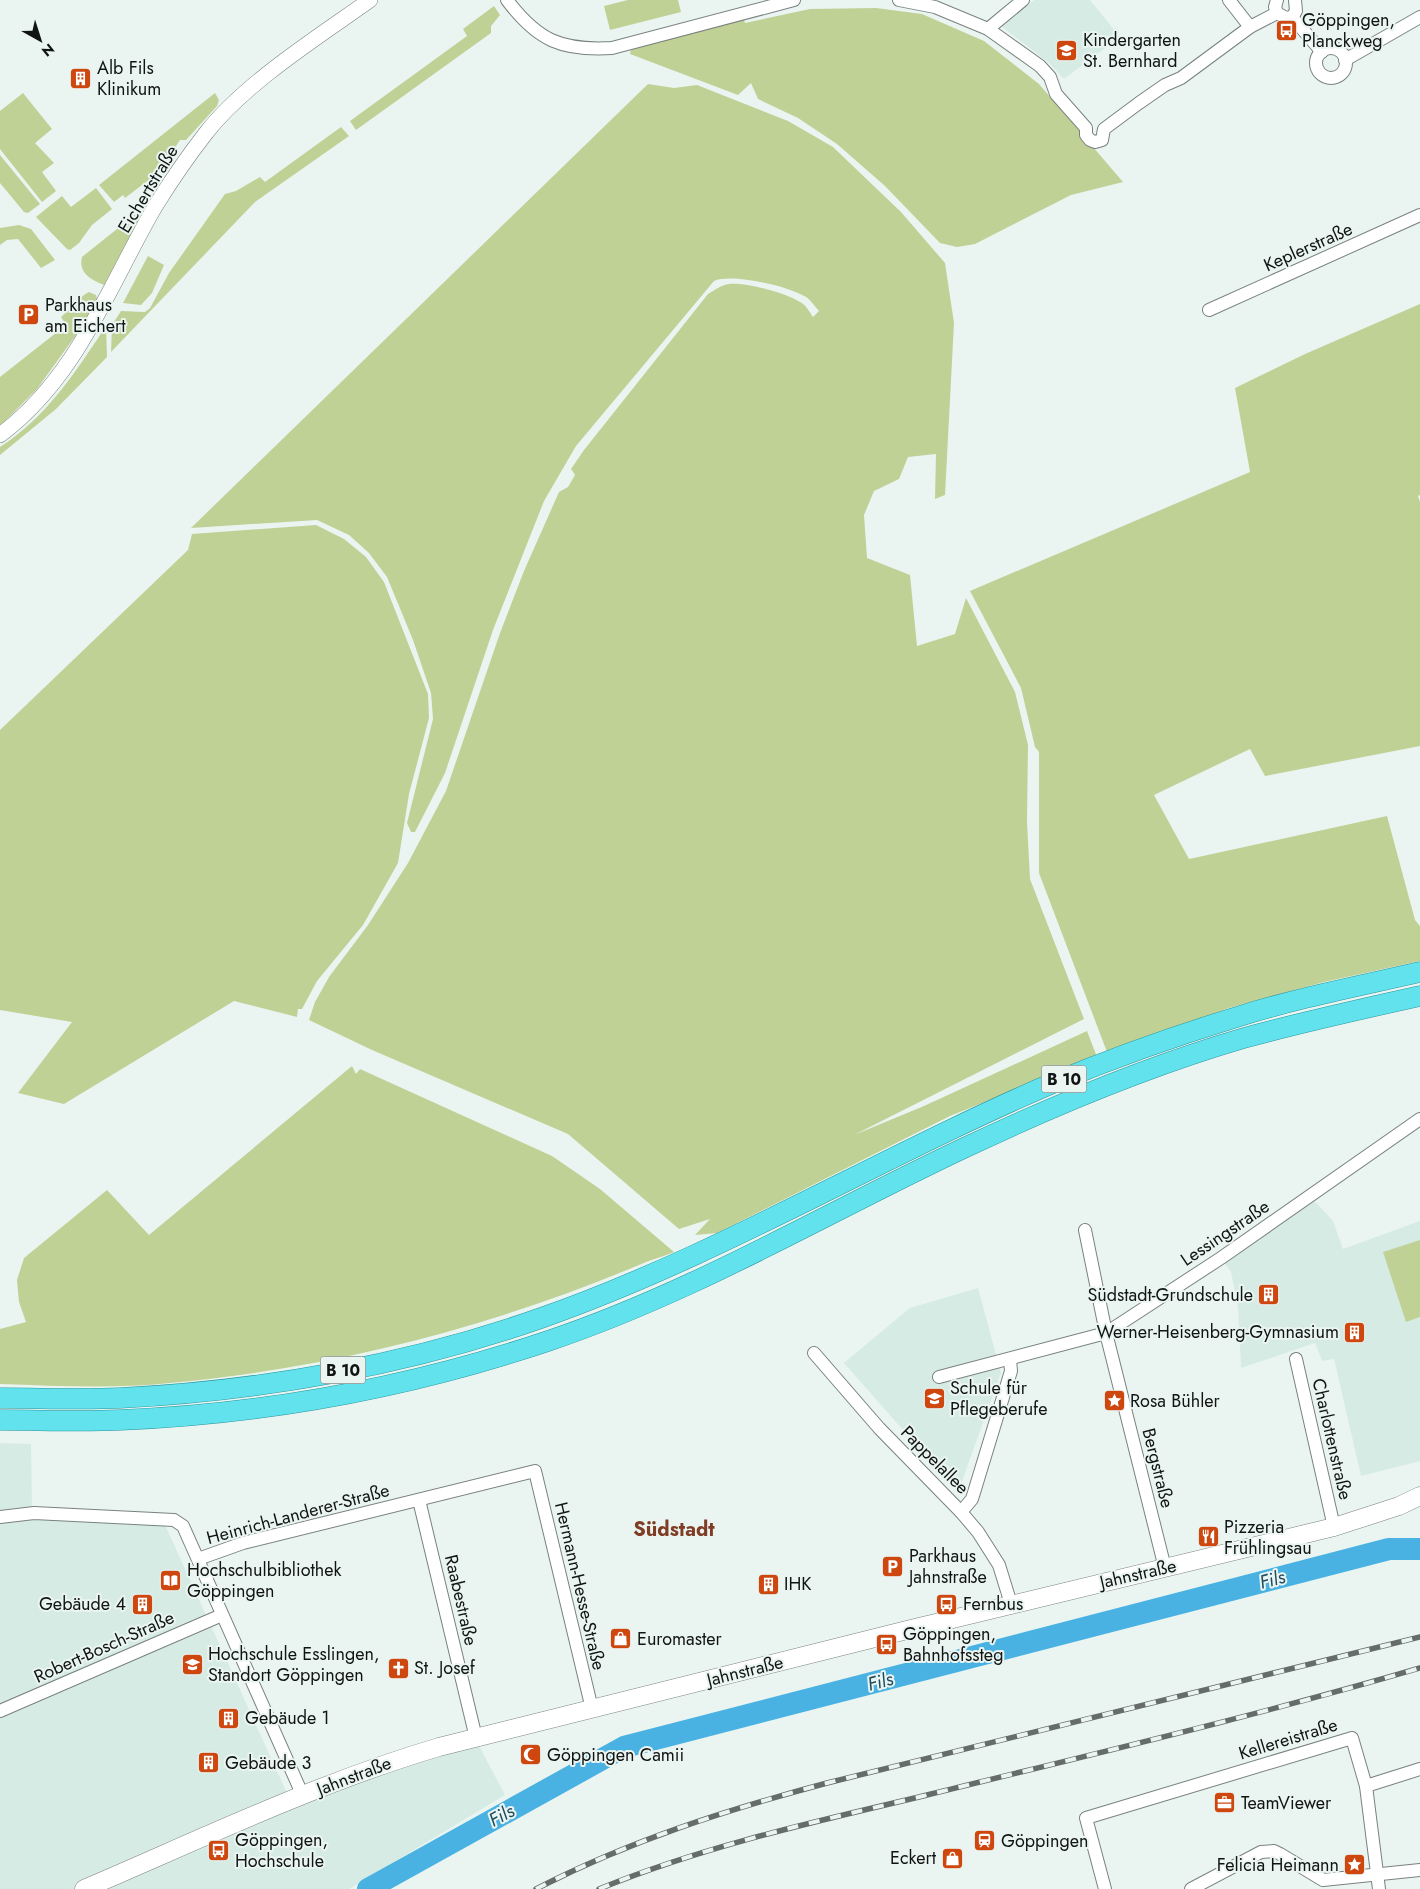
<svg xmlns="http://www.w3.org/2000/svg" width="1420" height="1889" font-family="Jost,sans-serif">
  <style>
    .built { fill: #d7ebe5 }
    .green { fill: #c0d196 }
    .lines { fill: none; stroke-linecap: round; stroke-linejoin: round }
    .river { stroke: #49b2e2; stroke-width: 22 }
    .minor-casing { stroke: #79827f; stroke-width: 14 }
    .tertiary-casing { stroke: #79827f; stroke-width: 16 }
    .secondary-casing { stroke: #79827f; stroke-width: 19 }
    .trunk-casing { stroke: #2b959d; stroke-width: 21 }
    .minor { stroke: #fff; stroke-width: 12 }
    .tertiary { stroke: #fff; stroke-width: 15 }
    .secondary { stroke: #fff; stroke-width: 18 }
    .trunk { stroke: #62e2ec; stroke-width: 20 }
    .rail-casing { stroke: #656c6a; stroke-width: 5.5 }
    .rail { stroke: #eaf5f2; stroke-width: 4; stroke-dasharray: 11; stroke-linecap: butt }
    .labels { text-anchor: middle; stroke-width: 4; stroke-linejoin: round; paint-order: stroke }
    .shield { fill: #eaf5f2; stroke: #515856; stroke-width: 1 }
    .shield-label { font-size: 16px; font-weight: bold; fill: #101413 }
    .poi-label { font-size: 18px; fill: #101413; stroke: #eaf5f2; text-anchor: start }
    .street-label { font-size: 18px; fill: #101413; stroke: #eaf5f2 }
    .water-label { font-size: 19px; font-style: italic; fill: #1f4b5f; stroke: #eaf5f2 }
    .quarter-label { font-size: 20px; font-weight: bold; fill: #803d26; stroke: #eaf5f2 }
  </style>
  <rect width="100%" height="100%" fill="#eaf5f2"/>
  <g class="built">
    <polygon points="1034,0 1090,0 1120,37 1064,79 1049,63 1001,26"/>
    <polygon points="1310,1196 1333,1221 1343,1249 1420,1221 1420,1461 1361,1476 1334,1359 1322,1361 1315,1343 1241,1368 1238,1307 1231,1272 1221,1258"/>
    <polygon points="978,1288 1001,1373 962,1481 948,1481 844,1363 910,1308"/>
    <polygon points="0,1443 31,1444 32,1507 161,1516 291,1802 477,1742 505,1795 349,1889 0,1889"/>
  </g>
  <g class="green">
    <polygon points="628,0 678,0 681,12 610,30 604,6"/>
    <polygon points="494,6 500,15 491,26 491,33 356,130 350,121 467,36 463,29"/>
    <polygon points="876,8 922,14 984,41 1039,84 1123,182 1071,195 975,244 957,247 940,243 885,186 837,144 798,118 758,99 751,83 738,95 630,54 632,44 742,13 745,23 810,9"/>
    <path d="M648,84L674,88L697,85L788,121L833,147L901,212L945,263L954,323L945,495L935,499L936,454L908,457L899,479L874,491L864,515L867,558L910,575L917,646L955,634L966,598L1015,692L1028,745L1027,822L1030,879L1084,1019L854,1135L924,1106L1087,1031L1097,1057L950,1116L717,1233L695,1235L710,1219L679,1229L568,1134L372,1050L309,1020L315,1002L329,977L368,925L408,863L446,791L500,633L524,571L559,492L568,487L575,475L571,469L584,450L708,294C715,290 721,285 729,284C745,282 787,293 800,302C806,305 809,311 813,317L819,311C815,307 811,300 806,297C788,286 732,273 714,281L576,446L544,501L493,630L445,773L415,832H411L407,823L433,719L431,693L413,640L387,577L369,553L349,535L317,520L191,528Z"/>
    <polygon points="23,93 52,129 35,143 54,163 42,172 56,191 42,202 0,149 0,111"/>
    <polygon points="215,93 219,100 217,106 186,140 180,140 159,172 125,198 123,195 114,202 99,185"/>
    <polygon points="341,127 349,136 255,202 111,352 112,325 121,311 145,312 150,308 169,273 225,194 236,191 260,177 265,182"/>
    <polygon points="0,155 40,204 28,213 24,212 0,183"/>
    <polygon points="96,188 112,209 92,225 79,243 70,250 67,249 36,217 62,196 71,207"/>
    <path d="M137,213H142L104,285C91,280 78,273 82,257Z"/>
    <polygon points="19,225 31,229 55,260 41,268 18,239 7,240 0,245 0,228"/>
    <polygon points="148,256 164,265 152,293 141,305 123,303"/>
    <path d="M89,292L96,295L97,299L81,328L37,389L0,426V377L66,325L61,317C69,311 81,295 89,292Z"/>
    <polygon points="1420,304 1420,495 1418,496 1420,502 1420,746 1265,776 1250,749 1154,795 1189,859 1387,816 1415,920 1420,926 1420,961 1324,982 1229,1008 1107,1052 1039,873 1039,752 1035,747 1021,688 970,591 1250,472 1235,388 1305,354"/>
    <path d="M106,326L107,357L56,409L0,455V447C47,417 76,371 106,326Z"/>
    <polygon points="316,525 344,539 366,557 384,582 428,694 429,718 409,794 398,863 363,925 317,981 302,1009 298,1009 297,1017 234,1001 64,1104 18,1093 72,1022 0,1010 0,730 188,550 192,534"/>
    <path d="M352,1066L356,1074L360,1069L552,1156L600,1189L674,1252C662,1257 650,1260 639,1265C489,1328 332,1368 170,1383C114,1389 56,1386 0,1384V1329L26,1322L19,1302L17,1280L24,1258L107,1190L149,1235Z"/>
    <polygon points="1420,1240 1420,1317 1406,1322 1383,1252"/>
  </g>
  <g class="lines">
    <polyline class="river" points="368,1889 624,1747 1389,1549 1420,1549"/>
    <defs>
      <g id="minor">
        <path d="M507,0C538,41 562,51 612,48L794,0"/>
        <polyline points="899,0 935,7 988,29 1040,66 1050,77 1056,94 1086,128 1086,135 1090,140 1095,142 1102,140 1104,129 1139,103 1165,85 1181,78 1250,27 1277,13"/>
        <polyline points="1229,0 1250,27"/>
        <polyline points="1277,0 1275,7 1277,13 1286,18 1292,17 1296,11 1295,0"/>
        <polyline points="1292,17 1322,52"/>
        <polyline points="988,29 1023,0"/>
        <circle cx="1331" cy="63" r="15"/>
        <polyline points="1345,60 1420,17"/>
        <polyline points="1209,310 1420,215"/>
        <polyline points="1085,1230 1106,1333 1165,1568"/>
        <polyline points="814,1353 879,1428 961,1512 978,1532 999,1565 1011,1604"/>
        <polyline points="1296,1359 1334,1527"/>
        <polyline points="939,1377 1106,1333 1221,1258 1420,1119"/>
        <polyline points="419,1500 476,1738"/>
        <polyline points="961,1512 972,1499 1011,1371 1010,1359"/>
        <polyline points="0,1517 34,1513 174,1520 183,1526 303,1796"/>
        <polyline points="198,1559 243,1543 535,1471 592,1709"/>
        <polyline points="0,1711 222,1615"/>
        <polyline points="1366,1786 1420,1769"/>
        <polyline points="1105,1889 1086,1818 1352,1738 1366,1786 1379,1889"/>
        <polyline points="1191,1889 1261,1852 1274,1851 1280,1854 1323,1880 1420,1870"/>
      </g>
      <path id="tertiary" d="M0,435C78,377 109,285 156,205C171,181 188,156 206,133C245,83 318,37 370,0"/>
      <path id="secondary" d="M84,1889C201,1839 317,1783 439,1747L911,1629L1334,1527L1399,1506L1420,1496"/>
      <g id="trunk">
        <path d="M0,1398C40,1398 80,1400 120,1398C261,1391 408,1365 541,1318C718,1256 880,1157 1053,1083C1113,1058 1175,1036 1237,1017C1297,998 1359,986 1420,972"/>
        <path d="M0,1420C40,1420 80,1422 120,1420C265,1414 411,1387 548,1341C694,1292 826,1213 964,1148C1055,1105 1148,1066 1244,1038C1302,1022 1361,1009 1420,996"/>
      </g>
    </defs>
    <use href="#minor" class="minor-casing"/>
    <use href="#tertiary" class="tertiary-casing"/>
    <use href="#secondary" class="secondary-casing"/>
    <use href="#trunk" class="trunk-casing"/>
    <use href="#minor" class="minor"/>
    <use href="#tertiary" class="tertiary"/>
    <use href="#secondary" class="secondary"/>
    <use href="#trunk" class="trunk"/>
    <defs>
      <g id="rail">
        <path d="M536,1889C629,1841 726,1810 827,1783L1420,1637"/>
        <path d="M599,1889C704,1846 814,1822 923,1796C1089,1755 1256,1716 1420,1668"/>
      </g>
    </defs>
    <use href="#rail" class="rail-casing"/>
    <use href="#rail" class="rail"/>
  </g>
  <defs>
    <symbol id="bus-square" viewBox="-11 -11 22 22"><rect x="-9" y="-9" width="18" height="18" rx="4" fill="#cd470e" stroke="#eaf5f2"/><path d="M-5-6H5V4H4V6H2V4H-2V6H-4V4H-5ZM-3.5-4V0h7V-4ZM-3.5 1.2v1.5H-2V1.2ZM2 1.2v1.5H3.5V1.2Z" fill="#fff"/></symbol>
    <symbol id="school-square" viewBox="-11 -11 22 22"><rect x="-9" y="-9" width="18" height="18" rx="4" fill="#cd470e" stroke="#eaf5f2"/><path d="M0-5L7-2L0 1L-7-2ZM-4 1L0 2.5L4 1V4Q0 6-4 4Z" fill="#fff"/></symbol>
    <symbol id="building-square" viewBox="-11 -11 22 22"><rect x="-9" y="-9" width="18" height="18" rx="4" fill="#cd470e" stroke="#eaf5f2"/><path d="M-4-6H4V6H1V3H-1V6H-4ZM-2.5-4.3h1.7v1.8h-1.7ZM.8-4.3h1.7v1.8H.8ZM-2.5-1h1.7V.8h-1.7ZM.8-1h1.7V.8H.8Z" fill="#fff"/></symbol>
    <symbol id="parking-square" viewBox="-11 -11 22 22"><rect x="-9" y="-9" width="18" height="18" rx="4" fill="#cd470e" stroke="#eaf5f2"/><path d="M-3.5-5.5H1a3.5 3.5 0 0 1 0 7H-1V5.5H-3.5ZM-1-3.4V-.6H.8a1.4 1.4 0 0 0 0-2.8Z" fill="#fff"/></symbol>
    <symbol id="sight-square" viewBox="-11 -11 22 22"><rect x="-9" y="-9" width="18" height="18" rx="4" fill="#cd470e" stroke="#eaf5f2"/><path d="M0-6L1.8-2.2L6-1.7L2.9 1.2L3.7 5.4L0 3.3L-3.7 5.4L-2.9 1.2L-6-1.7L-1.8-2.2Z" fill="#fff"/></symbol>
    <symbol id="restaurant-square" viewBox="-11 -11 22 22"><rect x="-9" y="-9" width="18" height="18" rx="4" fill="#cd470e" stroke="#eaf5f2"/><path d="M-5-6h1v4h1v-4h1v4h1v-4h1v5L-1.5 .5V6h-2V.5L-5-1ZM5-6V6H3V1.5H1.5Q1.5-4 5-6Z" fill="#fff"/></symbol>
    <symbol id="library-square" viewBox="-11 -11 22 22"><rect x="-9" y="-9" width="18" height="18" rx="4" fill="#cd470e" stroke="#eaf5f2"/><path d="M-6-4Q-3-5.5-.7-3.5V5Q-3 3-6 4ZM6-4Q3-5.5 .7-3.5V5Q3 3 6 4Z" fill="#fff"/></symbol>
    <symbol id="shop-square" viewBox="-11 -11 22 22"><rect x="-9" y="-9" width="18" height="18" rx="4" fill="#cd470e" stroke="#eaf5f2"/><path d="M-5-2.5h2.3a2.7 3.5 0 0 1 5.4 0H5L5.5 6h-11ZM-1.5-2.5h3a1.5 2.3 0 0 0-3 0Z" fill="#fff"/></symbol>
    <symbol id="university-square" viewBox="-11 -11 22 22"><rect x="-9" y="-9" width="18" height="18" rx="4" fill="#cd470e" stroke="#eaf5f2"/><path d="M0-5L7-2L0 1L-7-2ZM-4 1L0 2.5L4 1V4Q0 6-4 4Z" fill="#fff"/></symbol>
    <symbol id="church-square" viewBox="-11 -11 22 22"><rect x="-9" y="-9" width="18" height="18" rx="4" fill="#cd470e" stroke="#eaf5f2"/><path d="M-1.2-6h2.4v3.5h3.3v2.4h-3.3V6h-2.4V-.1h-3.3v-2.4h3.3Z" fill="#fff"/></symbol>
    <symbol id="mosque-square" viewBox="-11 -11 22 22"><rect x="-9" y="-9" width="18" height="18" rx="4" fill="#cd470e" stroke="#eaf5f2"/><path d="M3.5-4.9A6 6 0 1 0 3.5 4.9A5 5 0 1 1 3.5-4.9Z" fill="#fff"/></symbol>
    <symbol id="office-square" viewBox="-11 -11 22 22"><rect x="-9" y="-9" width="18" height="18" rx="4" fill="#cd470e" stroke="#eaf5f2"/><path d="M-6-3h4V-5.5h4V-3h4V5H-6ZM-1-4.5V-3h2v-1.5ZM-6 0V1H6V0Z" fill="#fff"/></symbol>
    <symbol id="station-square" viewBox="-11 -11 22 22"><rect x="-9" y="-9" width="18" height="18" rx="4" fill="#cd470e" stroke="#eaf5f2"/><path d="M-3-6H3Q5-6 5-4V2Q5 4 3 4L4.5 6H3L1.5 4h-3L-3 6H-4.5L-3 4Q-5 4-5 2V-4Q-5-6-3-6ZM-3.5-4v3h7v-3ZM-3.5 1v1.5H-2V1ZM2 1v1.5H3.5V1Z" fill="#fff"/></symbol>
  </defs>
  <g fill-rule="evenodd">
    <use href="#bus-square" x="1274" y="18" width="25" height="25"/>
    <use href="#school-square" x="1054" y="38" width="25" height="25"/>
    <use href="#building-square" x="68" y="66" width="25" height="25"/>
    <use href="#parking-square" x="16" y="302" width="25" height="25"/>
    <use href="#building-square" x="1256" y="1282" width="25" height="25"/>
    <use href="#building-square" x="1342" y="1320" width="25" height="25"/>
    <use href="#school-square" x="922" y="1386" width="25" height="25"/>
    <use href="#sight-square" x="1102" y="1388" width="25" height="25"/>
    <use href="#restaurant-square" x="1196" y="1524" width="25" height="25"/>
    <use href="#parking-square" x="880" y="1554" width="25" height="25"/>
    <use href="#library-square" x="158" y="1568" width="25" height="25"/>
    <use href="#building-square" x="756" y="1572" width="25" height="25"/>
    <use href="#building-square" x="130" y="1592" width="25" height="25"/>
    <use href="#bus-square" x="934" y="1592" width="25" height="25"/>
    <use href="#shop-square" x="608" y="1626" width="25" height="25"/>
    <use href="#bus-square" x="874" y="1632" width="25" height="25"/>
    <use href="#university-square" x="180" y="1652" width="25" height="25"/>
    <use href="#church-square" x="386" y="1656" width="25" height="25"/>
    <use href="#building-square" x="216" y="1706" width="25" height="25"/>
    <use href="#mosque-square" x="518" y="1742" width="25" height="25"/>
    <use href="#building-square" x="196" y="1750" width="25" height="25"/>
    <use href="#office-square" x="1212" y="1790" width="25" height="25"/>
    <use href="#station-square" x="972" y="1828" width="25" height="25"/>
    <use href="#bus-square" x="206" y="1838" width="25" height="25"/>
    <use href="#shop-square" x="940" y="1846" width="25" height="25"/>
    <use href="#sight-square" x="1342" y="1852" width="25" height="25"/>
  </g>
  <g class="labels">
    <g class="shield">
      <rect x="1041.5" y="1065.5" width="45" height="27" rx="4"/>
      <rect x="320.5" y="1356.5" width="45" height="27" rx="4"/>
    </g>
    <g class="shield-label">
      <text x="1064" y="1085">B 10</text>
      <text x="343" y="1376">B 10</text>
    </g>
    <g class="poi-label">
      <text x="1302" y="26">Göppingen,<tspan x="1302" dy="21">Planckweg</tspan></text>
      <text x="1083" y="46">Kindergarten<tspan x="1083" dy="21">St. Bernhard</tspan></text>
      <text x="97" y="74">Alb Fils<tspan x="97" dy="21">Klinikum</tspan></text>
      <text x="45" y="311">Parkhaus<tspan x="45" dy="21">am Eichert</tspan></text>
      <text x="1253" y="1301" text-anchor="end">Südstadt-Grundschule</text>
      <text x="1339" y="1338" text-anchor="end">Werner-Heisenberg-Gymnasium</text>
      <text x="950" y="1394">Schule für<tspan x="950" dy="21">Pflegeberufe</tspan></text>
      <text x="1130" y="1407">Rosa Bühler</text>
      <text x="1224" y="1533">Pizzeria<tspan x="1224" dy="21">Frühlingsau</tspan></text>
      <text x="909" y="1562">Parkhaus<tspan x="909" dy="21">Jahnstraße</tspan></text>
      <text x="187" y="1576">Hochschulbibliothek<tspan x="187" dy="21">Göppingen</tspan></text>
      <text x="784" y="1590">IHK</text>
      <text x="126" y="1610" text-anchor="end">Gebäude 4</text>
      <text x="963" y="1610">Fernbus</text>
      <text x="903" y="1640">Göppingen,<tspan x="903" dy="21">Bahnhofssteg</tspan></text>
      <text x="637" y="1645">Euromaster</text>
      <text x="208" y="1660">Hochschule Esslingen,<tspan x="208" dy="21">Standort Göppingen</tspan></text>
      <text x="414" y="1674">St. Josef</text>
      <text x="245" y="1724">Gebäude 1</text>
      <text x="547" y="1761">Göppingen Camii</text>
      <text x="225" y="1769">Gebäude 3</text>
      <text x="1241" y="1809">TeamViewer</text>
      <text x="235" y="1846">Göppingen,<tspan x="235" dy="21">Hochschule</tspan></text>
      <text x="1001" y="1847">Göppingen</text>
      <text x="936" y="1864" text-anchor="end">Eckert</text>
      <text x="1339" y="1871" text-anchor="end">Felicia Heimann</text>
    </g>
    <g class="street-label">
      <text transform="translate(148 189) rotate(-59)" y="6">Eichertstraße</text>
      <text transform="translate(1308 247) rotate(-24)" y="6">Keplerstraße</text>
      <text transform="translate(1225 1233) rotate(-34)" y="6">Lessingstraße</text>
      <text transform="translate(1332 1439) rotate(77)" y="6">Charlottenstraße</text>
      <text transform="translate(935 1460) rotate(45)" y="6">Pappelallee</text>
      <text transform="translate(1158 1468) rotate(76)" y="6">Bergstraße</text>
      <text transform="translate(298 1514) rotate(-15)" y="6">Heinrich-Landerer-Straße</text>
      <text transform="translate(1138 1574) rotate(-13)" y="6">Jahnstraße</text>
      <text transform="translate(580 1586) rotate(77)" y="6">Hermann-Hesse-Straße</text>
      <text transform="translate(461 1600) rotate(77)" y="6">Raabestraße</text>
      <text transform="translate(104 1647) rotate(-24)" y="6">Robert-Bosch-Straße</text>
      <text transform="translate(745 1671) rotate(-14)" y="6">Jahnstraße</text>
      <text transform="translate(1288 1739) rotate(-17)" y="6">Kellereistraße</text>
      <text transform="translate(354 1776) rotate(-21)" y="6">Jahnstraße</text>
    </g>
    <g class="water-label">
      <text transform="translate(1272 1579) rotate(-15)" y="7">Fils</text>
      <text transform="translate(880 1681) rotate(-15)" y="7">Fils</text>
      <text transform="translate(501 1815) rotate(-29)" y="7">Fils</text>
    </g>
    <g class="quarter-label">
      <text x="674" y="1536">Südstadt</text>
    </g>
  </g>
  <g transform="translate(40 40) rotate(141)" stroke="#eaf5f2" stroke-width="4" paint-order="stroke">
  <path d="M0-4L9 19L0 12L-9 19Z" fill="#101413"/>
  <text y="-8" font-size="14" font-weight="bold" text-anchor="middle" fill="#101413">N</text>
  </g>
</svg>
